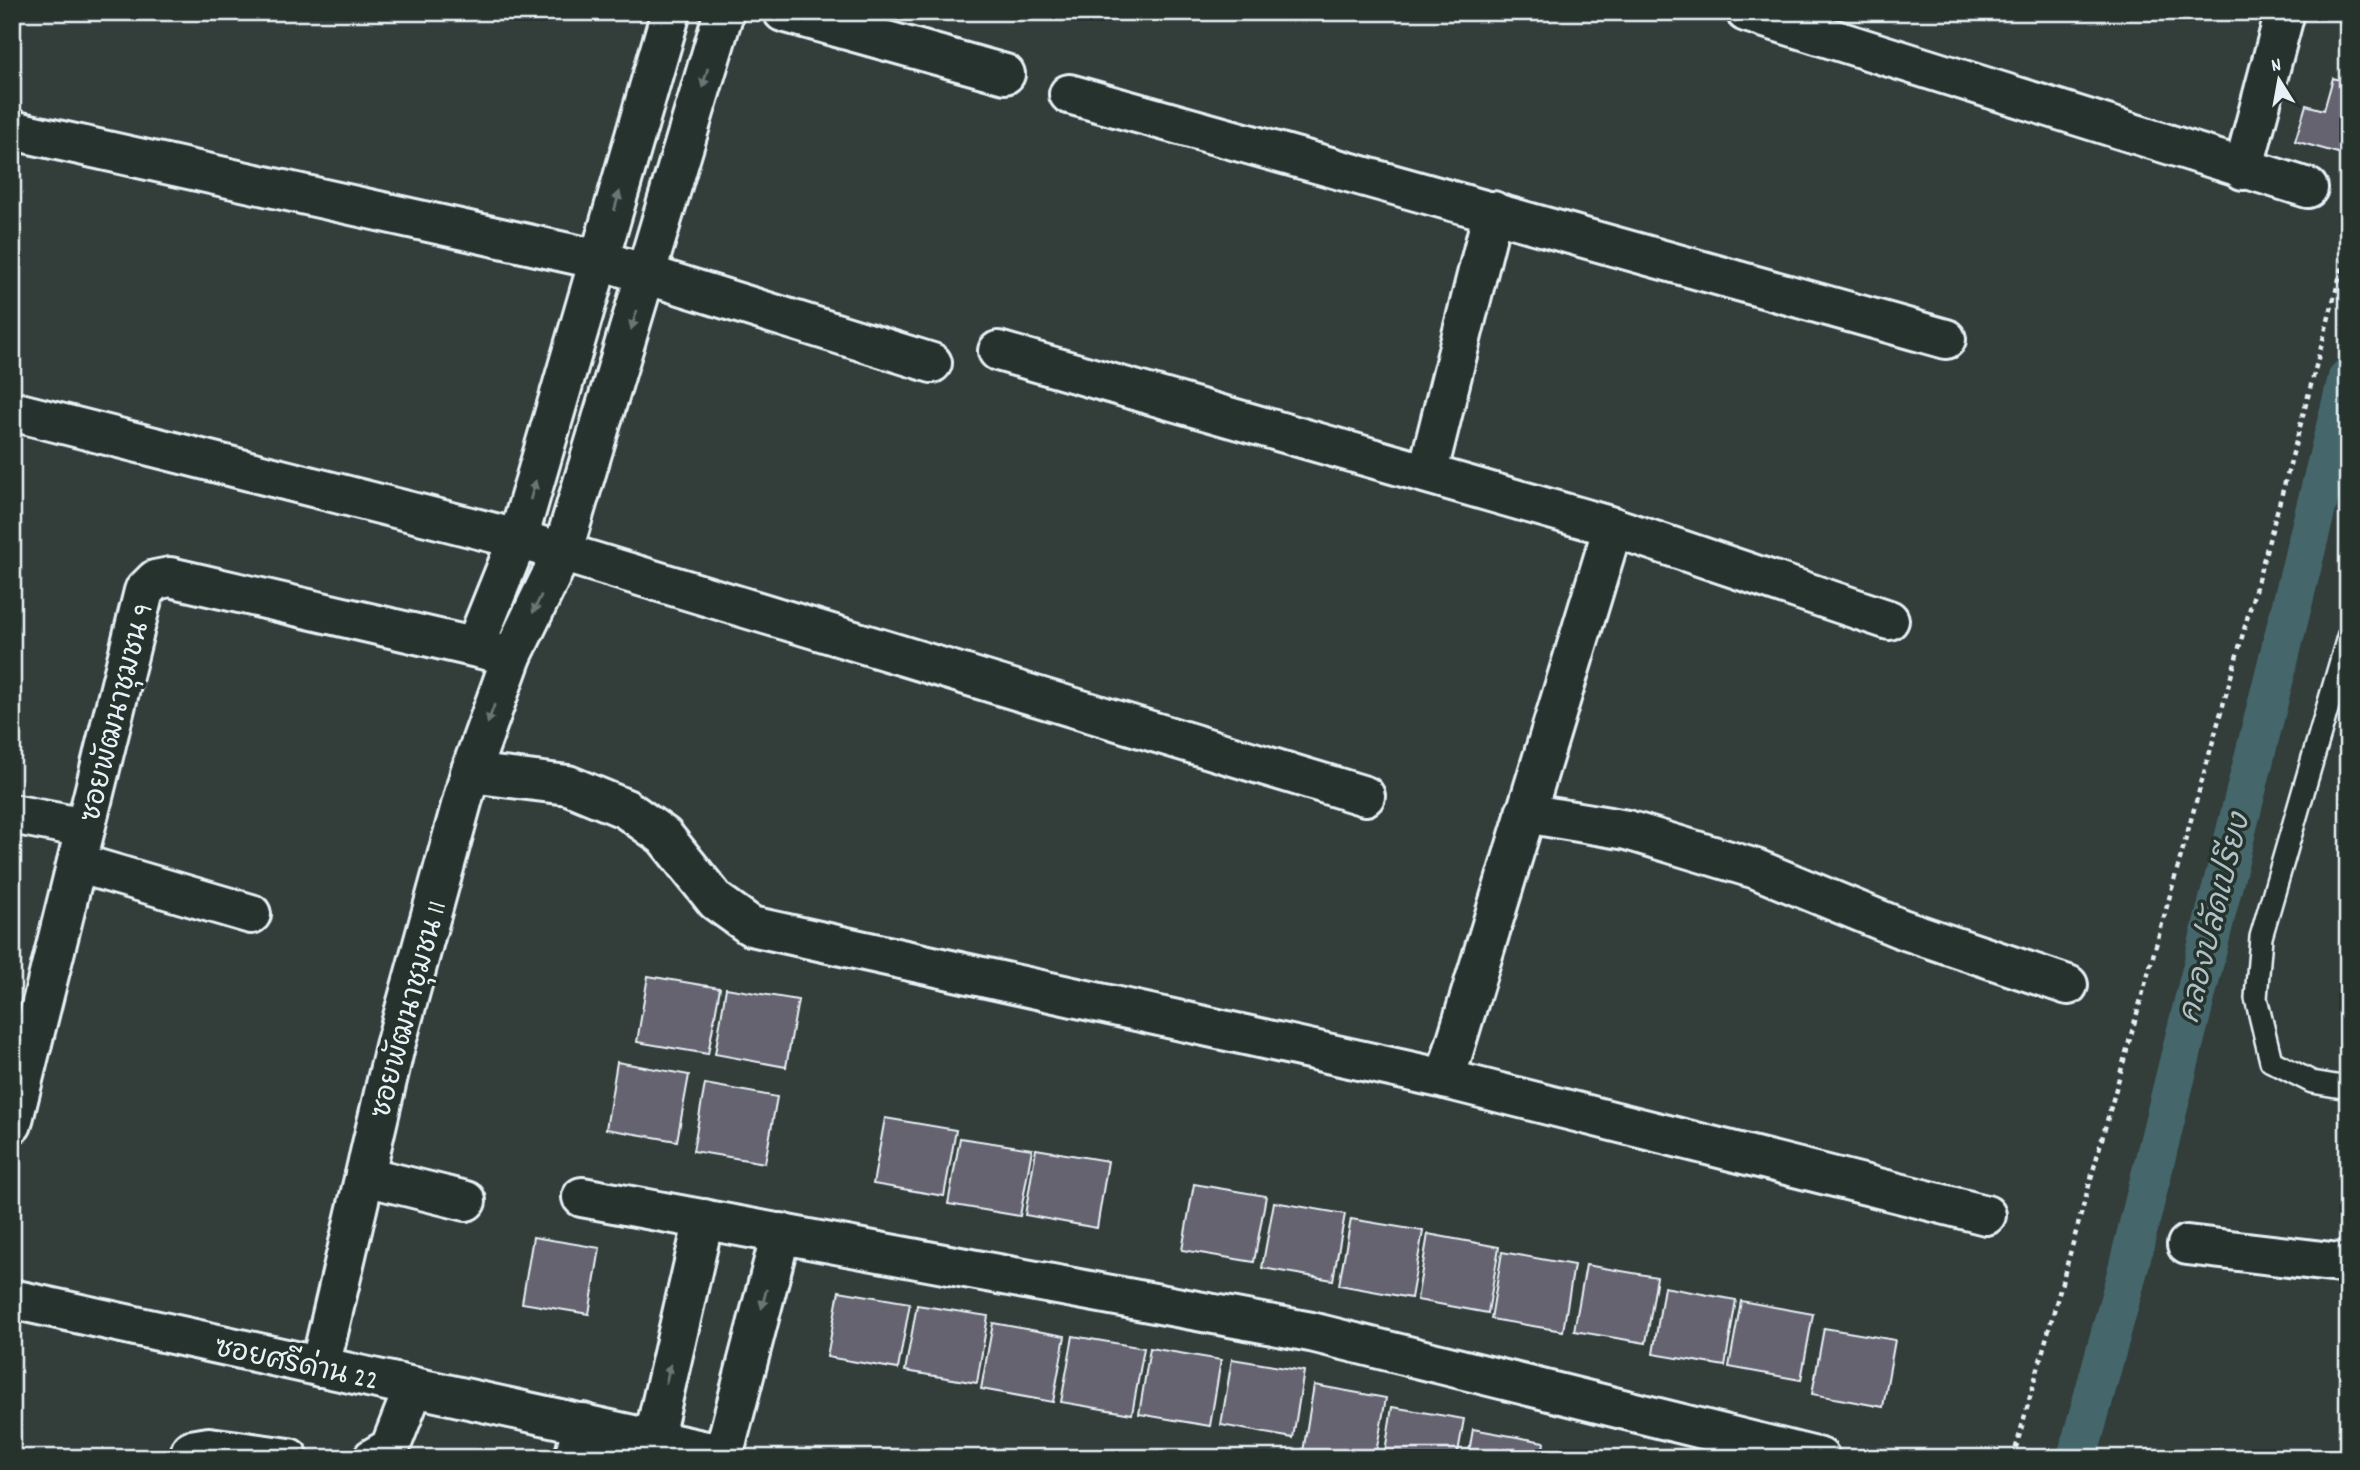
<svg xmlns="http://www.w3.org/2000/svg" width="2360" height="1470" font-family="Dekko,'Playpen Sans Thai',sans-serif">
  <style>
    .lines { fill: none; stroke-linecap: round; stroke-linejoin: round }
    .canal { stroke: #44666b; stroke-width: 40 }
    .building { fill: #666470; stroke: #e8f1f8; stroke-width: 2 }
    .lane-casing { stroke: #e8f1f8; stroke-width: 26 }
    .street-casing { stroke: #e8f1f8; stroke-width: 44 }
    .path { stroke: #e8f1f8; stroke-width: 4.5; stroke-dasharray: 5 5; stroke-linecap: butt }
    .lane { stroke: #26332d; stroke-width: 21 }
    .street { stroke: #26332d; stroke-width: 38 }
    .oneway { fill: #6a7674 }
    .labels { text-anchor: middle; stroke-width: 7; stroke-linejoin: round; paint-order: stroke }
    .street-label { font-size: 28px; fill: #e8f1f8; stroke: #26332d }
    .water-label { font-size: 30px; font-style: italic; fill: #afc0c7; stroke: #26332d }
  </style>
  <rect width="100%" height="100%" fill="#333d3a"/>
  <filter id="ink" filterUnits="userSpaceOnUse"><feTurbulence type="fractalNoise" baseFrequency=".0143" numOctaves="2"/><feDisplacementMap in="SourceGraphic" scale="14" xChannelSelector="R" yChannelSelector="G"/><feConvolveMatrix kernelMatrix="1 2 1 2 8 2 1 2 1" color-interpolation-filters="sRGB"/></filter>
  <g filter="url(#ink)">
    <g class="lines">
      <polyline class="canal" points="2077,1458 2125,1281 2348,378"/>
    </g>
    <g class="building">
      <polygon points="2333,78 2348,82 2348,145 2345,155 2295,141 2306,105 2324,110"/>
      <polygon points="648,976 720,988 708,1054 637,1042"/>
      <polygon points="726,988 798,1000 786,1067 715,1054"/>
      <polygon points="617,1062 689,1075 677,1141 606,1129"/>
      <polygon points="705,1084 777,1097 765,1163 693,1151"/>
      <polygon points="885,1118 956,1130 944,1196 873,1184"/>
      <polygon points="960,1138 1032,1149 1020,1216 948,1204"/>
      <polygon points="1036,1149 1108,1161 1097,1228 1025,1215"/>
      <polygon points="1194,1184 1266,1196 1254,1262 1182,1250"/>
      <polygon points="1274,1202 1345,1214 1333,1280 1262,1268"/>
      <polygon points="1351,1219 1423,1231 1411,1298 1339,1285"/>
      <polygon points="1428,1234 1499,1247 1488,1313 1417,1300"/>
      <polygon points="533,1237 600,1248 589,1314 522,1303"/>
      <polygon points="1502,1252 1574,1265 1563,1331 1491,1319"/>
      <polygon points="1586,1265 1657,1277 1646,1343 1574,1331"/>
      <polygon points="1664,1287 1736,1300 1725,1366 1653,1354"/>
      <polygon points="839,1291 910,1303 898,1369 827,1357"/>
      <polygon points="1741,1301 1813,1314 1801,1380 1729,1367"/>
      <polygon points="917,1305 988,1316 977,1383 905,1371"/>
      <polygon points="993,1323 1065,1336 1053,1402 981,1389"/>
      <polygon points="1824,1328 1895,1340 1883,1407 1812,1394"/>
      <polygon points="1073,1336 1144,1348 1132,1414 1061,1402"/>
      <polygon points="1150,1348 1221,1360 1210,1426 1139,1414"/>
      <polygon points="1232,1359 1304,1371 1293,1438 1221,1425"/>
      <polygon points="1314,1385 1386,1398 1375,1458 1338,1458 1303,1452"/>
      <polygon points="1392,1407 1464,1419 1457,1458 1384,1458"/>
      <polygon points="1473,1429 1544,1442 1542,1458 1468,1458"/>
      <polygon points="1552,1452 1586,1458 1551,1458"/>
    </g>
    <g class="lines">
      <defs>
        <polyline id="lane" points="2348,637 2261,937 2256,998 2271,1061 2312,1082 2348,1088"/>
        <g id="street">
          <polyline points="783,12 1005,74"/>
          <polyline points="1746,12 2308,188"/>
          <polyline points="1069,94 1946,339"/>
          <polyline points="12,130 600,260 932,363"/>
          <polyline points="2243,170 2285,12"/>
          <polyline points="998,351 1613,527 1889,620"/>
          <polyline points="12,411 518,539 1365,796"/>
          <polyline points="1428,471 1493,211"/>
          <polyline points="475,646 518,539 671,12"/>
          <polyline points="470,773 568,785 626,809 664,836 716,901 751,926 1445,1079 1986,1215"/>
          <polyline points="1525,813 1627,830 1756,869 1902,929 2068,985"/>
          <polyline points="12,814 85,828"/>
          <polyline points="77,863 251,914"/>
          <polyline points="1445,1079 1613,527"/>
          <polyline points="12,1124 144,591 155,580 170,577 512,656"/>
          <polyline points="365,1176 466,1201"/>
          <polyline points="582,1197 1311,1332 1820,1458"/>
          <polyline points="2187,1245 2348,1264"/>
          <polyline points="12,1299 720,1454 725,1449 781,1233"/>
          <polyline points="320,1367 395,1046 470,773 512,656 562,553 724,12"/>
          <polyline points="653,1441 704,1219"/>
          <polyline points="189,1458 191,1450 209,1447 289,1458"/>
          <polyline points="373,1458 390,1448 414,1387"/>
          <polyline points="574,1458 583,1423"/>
        </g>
      </defs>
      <use href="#lane" class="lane-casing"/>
      <use href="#street" class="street-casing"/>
      <polyline class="path" points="2013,1458 2288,472 2348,245"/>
      <use href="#lane" class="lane"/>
      <use href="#street" class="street"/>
    </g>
    <defs><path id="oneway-solid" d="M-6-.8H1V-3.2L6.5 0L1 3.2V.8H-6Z" transform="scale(1.75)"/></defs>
    <g class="oneway">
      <use href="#oneway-solid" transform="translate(705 78) rotate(106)"/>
      <use href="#oneway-solid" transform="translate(617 201) rotate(-74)"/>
      <use href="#oneway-solid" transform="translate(634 320) rotate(107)"/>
      <use href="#oneway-solid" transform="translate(533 490) rotate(-74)"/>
      <use href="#oneway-solid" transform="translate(537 604) rotate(115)"/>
      <use href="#oneway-solid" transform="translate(491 714) rotate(110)"/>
      <use href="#oneway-solid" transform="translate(764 1299) rotate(104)"/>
      <use href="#oneway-solid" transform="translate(668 1374) rotate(-77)"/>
    </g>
  </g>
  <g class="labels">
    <g class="street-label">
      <text transform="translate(115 712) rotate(-76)" y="10">ซอยพัฒนาชุมชน 9</text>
      <text transform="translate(407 1009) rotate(-75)" y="10">ซอยพัฒนาชุมชน 11</text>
      <text transform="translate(297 1362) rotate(12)" y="10">ซอยศรีด่าน 22</text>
    </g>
    <g class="water-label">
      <text transform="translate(2213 918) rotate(-76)" y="10">คลองปลัดเปรียง</text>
    </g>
  </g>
  <rect width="2360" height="1470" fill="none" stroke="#26332d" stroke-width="42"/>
  <rect x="21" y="21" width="2318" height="1428" fill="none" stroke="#e8f1f8" stroke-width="2.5" filter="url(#ink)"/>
  <g transform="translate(2279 80) rotate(349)" stroke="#26332d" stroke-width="5" paint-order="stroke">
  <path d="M0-5L12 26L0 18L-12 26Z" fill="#e8f1f8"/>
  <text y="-10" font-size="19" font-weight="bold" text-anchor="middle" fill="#e8f1f8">N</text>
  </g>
</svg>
